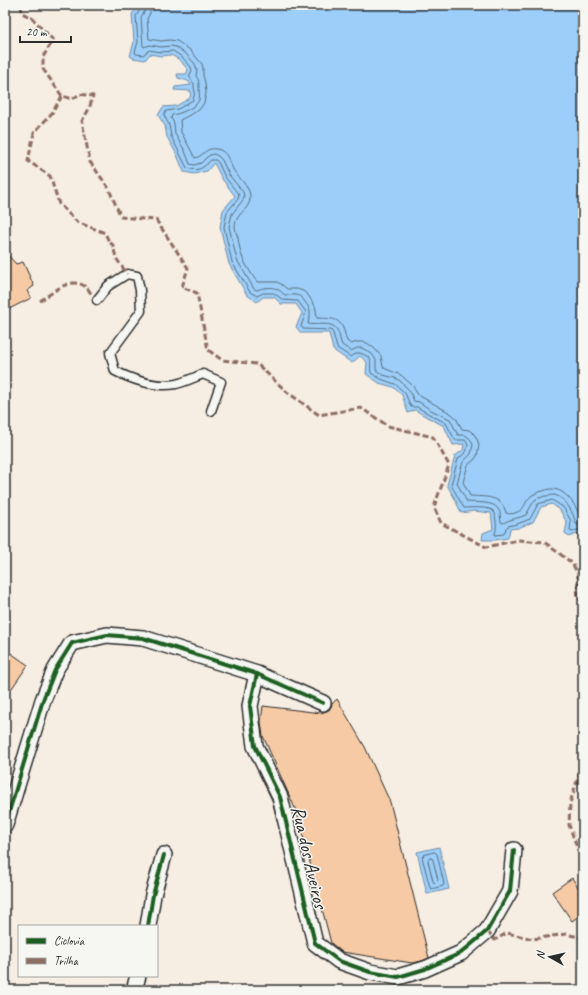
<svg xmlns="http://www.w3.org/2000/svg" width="588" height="995" font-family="Caveat,sans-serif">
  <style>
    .water { fill: #9ccef9; stroke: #6f8da7 }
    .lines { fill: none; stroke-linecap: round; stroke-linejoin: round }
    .shore { stroke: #586c7d; stroke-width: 1 }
    .building { fill: #f6caa5; stroke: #2b2b2b }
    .service-casing { stroke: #2b2b2b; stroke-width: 11 }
    .minor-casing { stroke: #2b2b2b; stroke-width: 18 }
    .service { stroke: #f6f6f2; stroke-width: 8 }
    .minor { stroke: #f6f6f2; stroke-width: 15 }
    .quiet { stroke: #8d6e63; stroke-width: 3; stroke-dasharray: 6 3; stroke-linecap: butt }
    .cycleway-casing { stroke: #f6f6f2; stroke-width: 6 }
    .cycleway { stroke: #1b5e20; stroke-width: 4 }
    .labels { text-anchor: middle; stroke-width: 3; stroke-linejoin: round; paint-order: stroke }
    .street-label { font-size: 20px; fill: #2b2b2b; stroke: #f6f6f2 }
  </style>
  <rect width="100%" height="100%" fill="#f6ede3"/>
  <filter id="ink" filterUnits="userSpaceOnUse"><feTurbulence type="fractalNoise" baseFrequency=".025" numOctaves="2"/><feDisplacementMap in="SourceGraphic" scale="8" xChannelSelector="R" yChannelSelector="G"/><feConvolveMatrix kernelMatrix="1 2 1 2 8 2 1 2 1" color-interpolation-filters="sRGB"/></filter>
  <g filter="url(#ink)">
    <g class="water">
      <polygon points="135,5 583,5 583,535 577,534 569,537 565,533 567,523 560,510 552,504 541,507 533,522 518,528 510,529 508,538 495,540 482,540 483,533 493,529 491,513 474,511 461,513 455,499 447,485 455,456 463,450 464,444 453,445 444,426 427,417 415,410 408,413 402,395 393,387 379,383 366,374 367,362 360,356 352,363 333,350 329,333 301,333 296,327 302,313 296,304 281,304 274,297 263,297 257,302 247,295 229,264 220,227 223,210 235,196 222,179 214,163 207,171 194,174 184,172 177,155 167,137 165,126 158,115 163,107 176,106 190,98 191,91 174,90 175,87 191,85 188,81 178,78 177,74 186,74 188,70 180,60 171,55 161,56 150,54 145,60 133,58 130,56 134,42 132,14 136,9"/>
      <polygon points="439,847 449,889 427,894 417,852"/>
    </g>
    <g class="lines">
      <g class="shore">
        <path d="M139,5L140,10L136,16L138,42L135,52L136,54L143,55L149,50L161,52L173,51L182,57L191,67L192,71L189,76L194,84V88L195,92L193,100L178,109L166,111L164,115L169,125L171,136L187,168C199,172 203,168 211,160H216L218,162L225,177L239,195L238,199L227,212L224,227L232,262L250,292L257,296L263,293H274L283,300L298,301L306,312L301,326L303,329L331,330L333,333L337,348L351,357L357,353H360C375,359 369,360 371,373L381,379L395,384L405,393L411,407H417L429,414L446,423L455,440H465L467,443L468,445L466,452L458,459L451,485L464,508C470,508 491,506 494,512C496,514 495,519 496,521C496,526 497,529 495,533V535L504,534L506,528L508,526L517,524L530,519L538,504L552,500L563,507L571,521L570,531L572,532L577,530L583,531"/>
        <path d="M144,5L145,11L141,17L143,46L144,47L150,45L161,47L171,46L176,47L186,54L195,64L197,70L196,76C199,80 199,82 199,88C199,92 200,96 199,100C196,108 179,114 172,115L171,118L174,123L175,134L185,151L190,164L194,165L201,163L207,157L210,155L214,154L218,156L222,160L229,175L243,192L244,196L243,200L232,214L229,227L237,260L254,289L257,290C262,288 271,286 277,289C280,290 282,293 285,295C295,295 299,293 305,302C307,305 310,308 310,311C311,316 308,320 308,324C318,326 334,320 338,332C340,336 340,341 342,345L351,351L357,348H362L372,354L376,360V370L383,375L395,378L399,380L409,390L414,401L419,402L431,410L450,419L458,435H465L468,437L471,440L473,445L471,454L463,462L457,483L467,502C475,503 494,501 498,509C501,512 500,518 501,522L503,523C510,519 519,518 526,515C529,510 532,503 536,499C539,498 542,497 545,496C548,496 551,495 555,495C566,498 574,514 576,524L583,526"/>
        <path d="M150,5V13L147,19L149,39L161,41L170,40L177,41L190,50L202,64L203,68V75L205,83L206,93L204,103L199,110L180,120L181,132L195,158C203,157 205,147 216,149C228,150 229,163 234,171C240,180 252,188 250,200C248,211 236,213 235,226C235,230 237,234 238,238C239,244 240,252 243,259C247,267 252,275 257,282H277L281,284L287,289H297L303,291L308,295L315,306L316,310L317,318C327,319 338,316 343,328C345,332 345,337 347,341L351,344L357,342H363L367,343L375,349L381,356L383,367L386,369L401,375L413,386L418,395L452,414L456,418L462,429L469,430L474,434L477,439L479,445L477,456L474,460L468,465L463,482L470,496C485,497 502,495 506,513C509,514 512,514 515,513C527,509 523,503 531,496C535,493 539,492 543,491C546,490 549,489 552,489C566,489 577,507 581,519L583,520"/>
        <polygon points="435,852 437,854 444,884 443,886 431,889 430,887 422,857 424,855"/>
        <polygon points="430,858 432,858 433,860 438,880 436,882 434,883 433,881 428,861"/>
      </g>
    </g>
    <g class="building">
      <polygon points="5,252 16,264 23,262 34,286 27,291 31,298 5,311"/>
      <polygon points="5,649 28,665 5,698"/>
      <polygon points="337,699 365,747 390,802 429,958 422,961 412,963 342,952 331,943 297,813 263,736 261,722 263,706 321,713 329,710 331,707 332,704"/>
      <polygon points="572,878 583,895 583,913 572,921 552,892"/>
    </g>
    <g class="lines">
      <defs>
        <path id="service" d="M97,300L108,286L127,274L137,276L140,290L141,311L110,353L115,371C133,380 155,388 176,384C185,382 195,377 203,374L221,382L211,411"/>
        <g id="minor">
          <polyline points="257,674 250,706 255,746 280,797 315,943 339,961 370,972 398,977 425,969 461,953 487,931 510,891 514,850"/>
          <polyline points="5,825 43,700 55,670 72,643 107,635 143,638 257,674 323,703"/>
          <polyline points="148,926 153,895 164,855"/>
          <polyline points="134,990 138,976"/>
        </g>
      </defs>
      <use href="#service" class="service-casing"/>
      <use href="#minor" class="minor-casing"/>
      <use href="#service" class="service"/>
      <use href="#minor" class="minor"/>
      <g class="quiet">
        <polyline points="21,5 22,13 32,18 53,40 43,57 43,69 62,96 73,99 79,94 93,96 89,109 82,121 90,162 108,187 121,217 156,220 188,268 182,287 197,293 208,350 222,360 257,364 287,392 319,415 361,408 388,426 433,437 449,465 434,507 441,523 486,547 518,540 544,542 572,563 578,574 577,597 583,602"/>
        <polyline points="62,96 52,113 34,133 28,161 50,176 59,204 77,222 105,233 109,242 113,245 116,258 127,274"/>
        <path d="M40,301C53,293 70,275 86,287C88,289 90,292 92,295"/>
        <polyline points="583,711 583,712"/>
        <polyline points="583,762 570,803 569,825 583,864"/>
        <polyline points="487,931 495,940 507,933 533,939 566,934 583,938"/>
        <polyline points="413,990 414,990"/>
      </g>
      <defs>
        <g id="cycleway">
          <polyline points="257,674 250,706 255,746 280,797 315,943 339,961 370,972 398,977 425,969 461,953 487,931 510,891 514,850"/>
          <polyline points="5,825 43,700 55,670 72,643 107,635 143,638 257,674 323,703"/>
          <polyline points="148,926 153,895 164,855"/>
        </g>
      </defs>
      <use href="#cycleway" class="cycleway-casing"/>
      <use href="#cycleway" class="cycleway"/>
    </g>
  </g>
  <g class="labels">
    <g class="street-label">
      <text transform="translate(310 857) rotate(77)" y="7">Rua dos Aveiros</text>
    </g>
  </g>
  <rect width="588" height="995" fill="none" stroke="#f6f6f2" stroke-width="20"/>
  <rect x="10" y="10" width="568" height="975" fill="none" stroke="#2b2b2b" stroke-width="1.5" filter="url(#ink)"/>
  <rect x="18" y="925" width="140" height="52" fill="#f6f6f2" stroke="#a5a5a2"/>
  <rect x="26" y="938" width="20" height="6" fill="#1b5e20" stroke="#a5a5a2"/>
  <text x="54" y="945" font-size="12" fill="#2b2b2b">Ciclovia</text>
  <rect x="26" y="958" width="20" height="6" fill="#8d6e63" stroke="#a5a5a2"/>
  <text x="54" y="965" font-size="12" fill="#2b2b2b">Trilha</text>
  <g transform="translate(550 957) rotate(278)" stroke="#f6f6f2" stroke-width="3" paint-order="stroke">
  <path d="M0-3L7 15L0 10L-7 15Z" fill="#2b2b2b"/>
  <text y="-6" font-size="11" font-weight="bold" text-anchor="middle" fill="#2b2b2b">N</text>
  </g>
  <path d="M20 36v6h51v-6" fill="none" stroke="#2b2b2b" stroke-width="2"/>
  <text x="26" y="36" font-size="12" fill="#2b2b2b" stroke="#f6f6f2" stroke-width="3" paint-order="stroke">20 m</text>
</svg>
